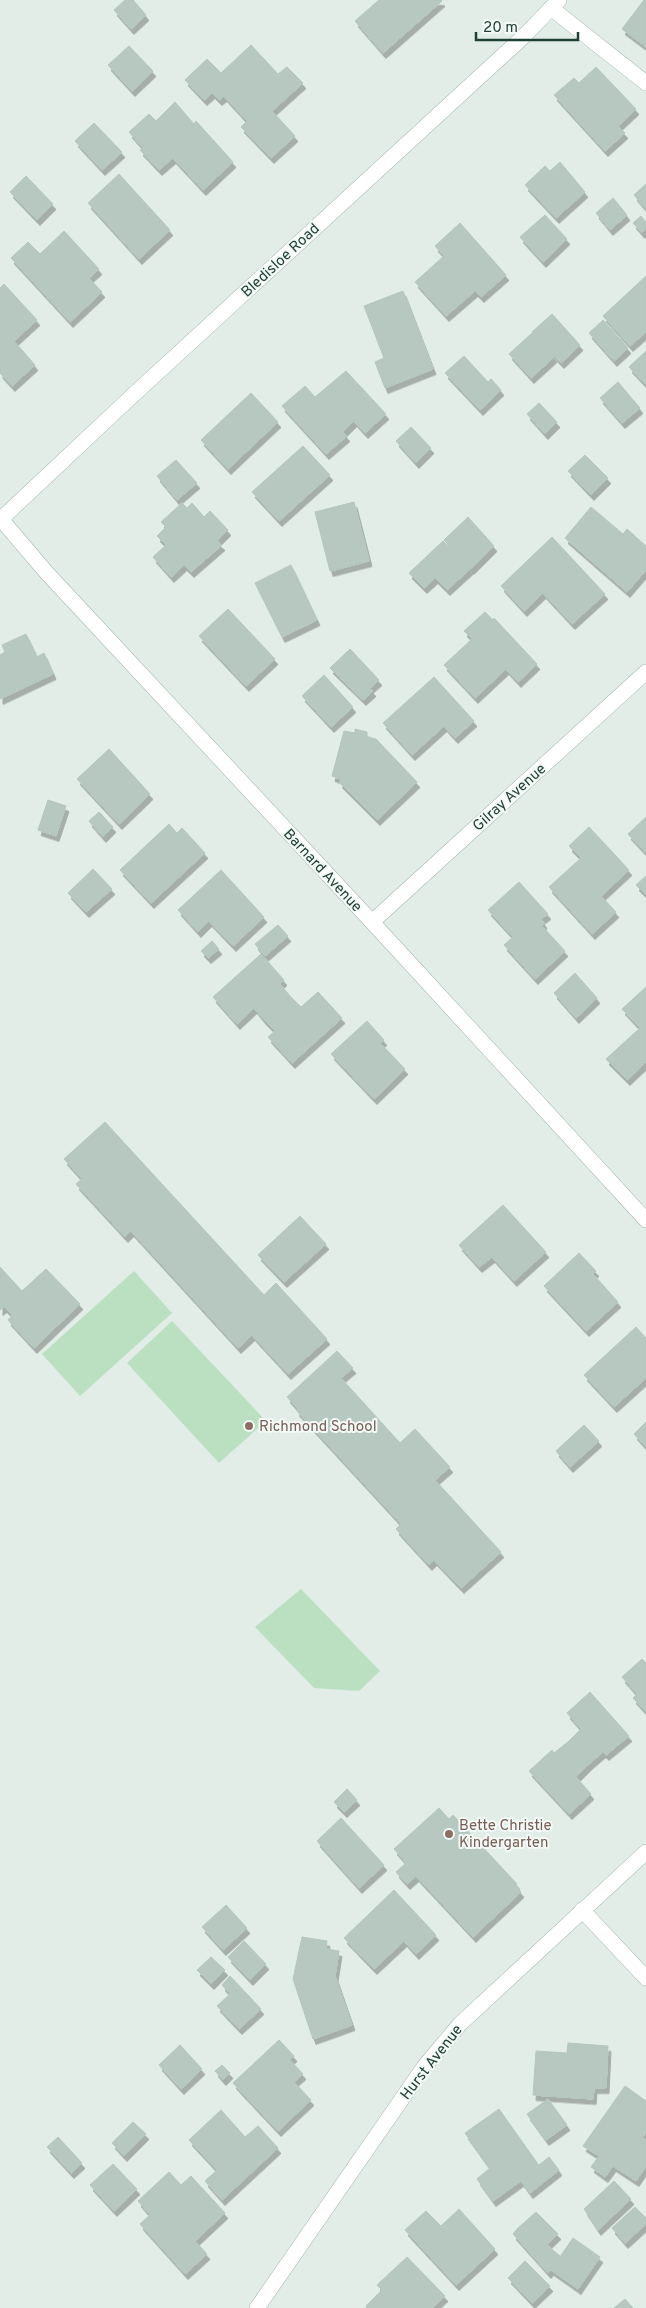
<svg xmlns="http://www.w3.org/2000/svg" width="646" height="2308" font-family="Overpass,sans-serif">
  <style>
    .green { fill: #bae0c1 }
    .building { fill: #b7c8c0; stroke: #b4c7be; filter: url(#shadow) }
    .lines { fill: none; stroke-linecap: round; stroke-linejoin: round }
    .minor-casing { stroke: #a4b6af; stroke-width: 16 }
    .minor { stroke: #fff; stroke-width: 15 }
    .education-dot { fill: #8d6e63; stroke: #f3f9f6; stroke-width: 2 }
    .labels { text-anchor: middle; stroke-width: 4; stroke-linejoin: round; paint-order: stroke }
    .street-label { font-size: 15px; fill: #214035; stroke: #f3f9f6 }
    .education-label { font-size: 15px; fill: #785e54; stroke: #f3f9f6; text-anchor: start }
  </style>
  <defs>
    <filter id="shadow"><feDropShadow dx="3" dy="5.5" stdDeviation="0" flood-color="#0004"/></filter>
  </defs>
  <rect width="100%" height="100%" fill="#e2ede8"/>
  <g class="green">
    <polygon points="134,1271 172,1313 80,1396 42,1354"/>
    <polygon points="172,1321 266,1421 219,1463 127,1363"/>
    <polygon points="301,1589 380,1671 359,1691 314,1688 255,1627"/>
  </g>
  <g class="building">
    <polygon points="125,0 133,0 146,15 131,29 114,10"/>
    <polygon points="379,0 441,0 442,1 383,53 355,21"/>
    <polygon points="644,0 646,0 646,47 622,29"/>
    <polygon points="251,45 278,74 287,67 303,83 272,111 295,136 271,158 241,127 247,121 224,96 219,100 212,93 204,100 185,80 207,59 221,73"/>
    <polygon points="129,46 153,71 132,91 108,65"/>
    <polygon points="596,67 636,109 618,126 625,133 605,151 554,95 574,78 579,83"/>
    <polygon points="175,102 194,124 196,121 233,162 203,190 173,158 159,170 140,150 143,148 129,132 149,114 156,121"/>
    <polygon points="94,123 122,152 102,170 75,141"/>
    <polygon points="560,162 585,192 556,218 525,185 545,166 550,171"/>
    <polygon points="119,174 170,230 139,259 88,203"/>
    <polygon points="26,176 53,204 37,220 10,192"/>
    <polygon points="646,184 646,209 634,195"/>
    <polygon points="613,198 627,215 610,230 596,213"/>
    <polygon points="545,215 567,239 543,262 520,237"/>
    <polygon points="641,216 646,222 646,228 642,233 633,223"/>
    <polygon points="460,223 506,275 481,297 475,291 446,316 415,282 444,256 435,246"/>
    <polygon points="64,231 99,269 89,278 102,292 70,322 11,258 28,242 40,254"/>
    <polygon points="646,276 646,332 630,346 603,316"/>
    <polygon points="4,284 37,320 14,341 35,365 12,386 0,373 0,288"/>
    <polygon points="403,291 433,369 385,388 375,362 384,358 364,306"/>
    <polygon points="552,314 580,345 561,363 532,332"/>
    <polygon points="603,320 628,348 614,361 589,333"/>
    <polygon points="532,333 554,357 531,378 509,354"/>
    <polygon points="646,351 646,385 629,367"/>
    <polygon points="464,356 488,382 491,379 501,390 480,410 445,373"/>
    <polygon points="346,371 386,414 365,433 354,421 343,432 347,436 326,454 282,406 305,386 315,397"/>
    <polygon points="618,382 640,408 622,423 600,398"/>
    <polygon points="251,393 278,422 228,469 201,440"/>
    <polygon points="539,403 557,422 545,434 527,414"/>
    <polygon points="411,427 431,448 416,463 396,441"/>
    <polygon points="303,446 330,475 279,521 252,492"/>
    <polygon points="585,455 608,478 591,495 568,471"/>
    <polygon points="176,460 197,483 177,500 157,476"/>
    <polygon points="354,502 369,561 330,571 315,512"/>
    <polygon points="182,503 187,508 192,503 204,517 210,511 228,530 217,541 222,545 191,572 184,565 171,577 153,557 166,545 157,536 166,527 161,522"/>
    <polygon points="591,507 623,534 627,529 646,546 646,570 627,592 565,538"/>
    <polygon points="468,517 494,546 471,569 444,540"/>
    <polygon points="552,537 605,594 572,624 543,593 524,611 501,586"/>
    <polygon points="443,541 470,569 447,590 435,578 424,588 409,573"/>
    <polygon points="291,565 317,620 282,637 255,583"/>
    <polygon points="228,609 275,659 246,686 199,636"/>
    <polygon points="485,612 493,620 494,618 537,664 518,682 506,669 475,698 444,665 472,639 464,631"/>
    <polygon points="26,634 37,657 44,653 53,674 0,699 0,655 5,652 2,645"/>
    <polygon points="350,649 379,680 370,688 373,691 363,700 330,668"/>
    <polygon points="324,675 353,707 331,727 302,696"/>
    <polygon points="434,677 474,721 455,738 444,726 412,755 383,723"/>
    <polygon points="355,729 367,732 367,737 376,739 417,782 377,820 339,782 343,780 332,776 344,731 355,733"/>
    <polygon points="109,749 150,794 119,824 77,779"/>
    <polygon points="48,800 66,806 56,836 38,830"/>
    <polygon points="99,812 113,827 103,837 89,821"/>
    <polygon points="646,817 646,853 628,834"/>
    <polygon points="169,824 177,833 182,828 205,853 151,903 120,870"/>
    <polygon points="589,827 629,870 601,896 616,912 592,934 549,887 581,858 569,846"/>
    <polygon points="93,869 112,889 86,912 68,893"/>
    <polygon points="221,870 264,917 233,946 209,921 198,932 178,910"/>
    <polygon points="646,876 646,895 636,885"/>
    <polygon points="519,882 548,914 541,919 544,923 542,926 565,951 535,979 504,945 513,937 488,910"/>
    <polygon points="278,925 288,936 265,956 255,944"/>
    <polygon points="212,941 219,949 208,958 201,951"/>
    <polygon points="261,954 284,980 280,984 290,996 264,1020 254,1008 237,1024 213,997"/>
    <polygon points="575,973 597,998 576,1018 554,993"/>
    <polygon points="646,987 646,1062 627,1080 606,1059 640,1028 622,1009"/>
    <polygon points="318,992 342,1018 292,1063 268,1037 275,1031 264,1020 290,996 301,1007"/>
    <polygon points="367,1021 384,1040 380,1043 405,1069 374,1099 331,1054"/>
    <polygon points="105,1122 264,1295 276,1283 327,1339 288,1374 252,1335 238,1348 131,1231 125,1237 76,1184 82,1179 64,1159"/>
    <polygon points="503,1205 546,1252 514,1281 492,1257 479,1267 459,1245"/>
    <polygon points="300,1216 326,1244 284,1282 258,1255"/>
    <polygon points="579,1253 596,1271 593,1274 618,1302 586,1331 544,1286"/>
    <polygon points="0,1267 22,1291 46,1269 80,1304 34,1348 8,1320 12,1315 4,1307 0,1310"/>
    <polygon points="636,1327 646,1338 646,1378 614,1407 584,1375"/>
    <polygon points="337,1351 353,1368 341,1378 400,1443 415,1429 450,1467 435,1480 501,1552 461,1588 434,1560 429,1565 396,1529 401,1524 296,1410 298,1409 287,1397"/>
    <polygon points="646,1422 646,1447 634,1434"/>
    <polygon points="584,1425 599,1441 570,1467 556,1451"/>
    <polygon points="642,1659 646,1663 646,1712 633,1698 637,1694 622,1677"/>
    <polygon points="590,1692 629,1736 606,1755 603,1752 589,1764 569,1741 581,1729 567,1713"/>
    <polygon points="569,1741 589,1764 576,1777 591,1794 569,1814 529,1771 552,1750 554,1753"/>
    <polygon points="347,1789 357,1800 344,1812 334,1802"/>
    <polygon points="439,1808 449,1819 453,1815 517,1884 515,1885 521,1892 473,1937 416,1876 407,1884 396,1872 405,1864 403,1862 404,1860 394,1849"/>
    <polygon points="341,1818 384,1865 359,1888 317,1841"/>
    <polygon points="394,1890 436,1935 416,1954 404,1941 374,1969 344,1938"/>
    <polygon points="226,1905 247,1928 223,1950 202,1927"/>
    <polygon points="302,1937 327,1941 326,1949 339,1951 335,1976 352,2025 313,2039 293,1979"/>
    <polygon points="244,1941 266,1964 250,1980 228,1957"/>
    <polygon points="211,1957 225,1970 211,1984 197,1970"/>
    <polygon points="230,1976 261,2009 239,2029 217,2006 230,1994 222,1985"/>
    <polygon points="279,2040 294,2056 290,2060 303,2074 294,2082 311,2100 278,2131 233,2083"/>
    <polygon points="568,2043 608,2046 606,2088 594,2088 593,2099 533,2095 536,2051 567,2053"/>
    <polygon points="180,2045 202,2069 181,2089 159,2065"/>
    <polygon points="222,2065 230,2073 223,2080 215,2071"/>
    <polygon points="625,2086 646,2101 646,2132 642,2138 646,2140 646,2166 636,2181 613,2166 605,2177 591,2167 599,2156 583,2146"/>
    <polygon points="548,2099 567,2125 546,2140 527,2114"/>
    <polygon points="499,2109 540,2167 493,2201 477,2179 490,2168 465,2133"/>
    <polygon points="221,2110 245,2137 258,2126 278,2148 222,2200 205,2181 217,2170 189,2140"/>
    <polygon points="133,2122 146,2134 124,2156 112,2143"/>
    <polygon points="58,2137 82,2163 71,2173 47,2147"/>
    <polygon points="549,2157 559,2170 530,2193 521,2181 540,2167 539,2165"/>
    <polygon points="113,2164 137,2189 114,2211 90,2185"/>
    <polygon points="169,2172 181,2185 191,2176 225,2213 195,2241 207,2254 185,2274 140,2224 150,2215 138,2201"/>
    <polygon points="614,2181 631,2199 598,2230 584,2209"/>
    <polygon points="635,2207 646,2218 646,2224 625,2243 612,2228"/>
    <polygon points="459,2209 495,2249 456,2285 405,2230 426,2211 441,2226"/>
    <polygon points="536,2212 558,2234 538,2253 517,2229"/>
    <polygon points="517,2229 538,2253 547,2245 561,2257 548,2273 513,2234"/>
    <polygon points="573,2238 600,2257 578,2289 551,2270"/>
    <polygon points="407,2257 445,2296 432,2308 367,2308 366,2306 382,2290 377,2285"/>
    <polygon points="525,2261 550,2286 532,2303 508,2278"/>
    <polygon points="625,2299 633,2308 614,2308"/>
  </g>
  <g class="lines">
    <defs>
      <g id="minor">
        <polyline points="551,8 646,83"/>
        <polyline points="1,519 46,572 372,922 646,1220"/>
        <polyline points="0,520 131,397 523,37 559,0"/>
        <polyline points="372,922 646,672"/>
        <polyline points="582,1910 646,1978"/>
        <polyline points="257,2308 424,2067 460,2024 646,1852"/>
      </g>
    </defs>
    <use href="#minor" class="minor-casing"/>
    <use href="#minor" class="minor"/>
  </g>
  <g class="education-dot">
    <circle cx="249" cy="1426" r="5"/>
    <circle cx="449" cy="1834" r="5"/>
  </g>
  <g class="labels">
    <g class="street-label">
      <text transform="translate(280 260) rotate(-43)" y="5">Bledisloe Road</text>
      <text transform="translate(509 797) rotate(-42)" y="5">Gilray Avenue</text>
      <text transform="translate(323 870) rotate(47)" y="5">Barnard Avenue</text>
      <text transform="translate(431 2062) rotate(-52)" y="5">Hurst Avenue</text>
    </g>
    <g class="education-label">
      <text x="259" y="1431">Richmond School</text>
      <text x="459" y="1830">Bette Christie<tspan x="459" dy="17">Kindergarten</tspan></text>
    </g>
  </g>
  <path d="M476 32v8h102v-8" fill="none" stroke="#214035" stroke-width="2.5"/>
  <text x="483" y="32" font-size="15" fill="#214035" stroke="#f3f9f6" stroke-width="4" paint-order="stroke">20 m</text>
</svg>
